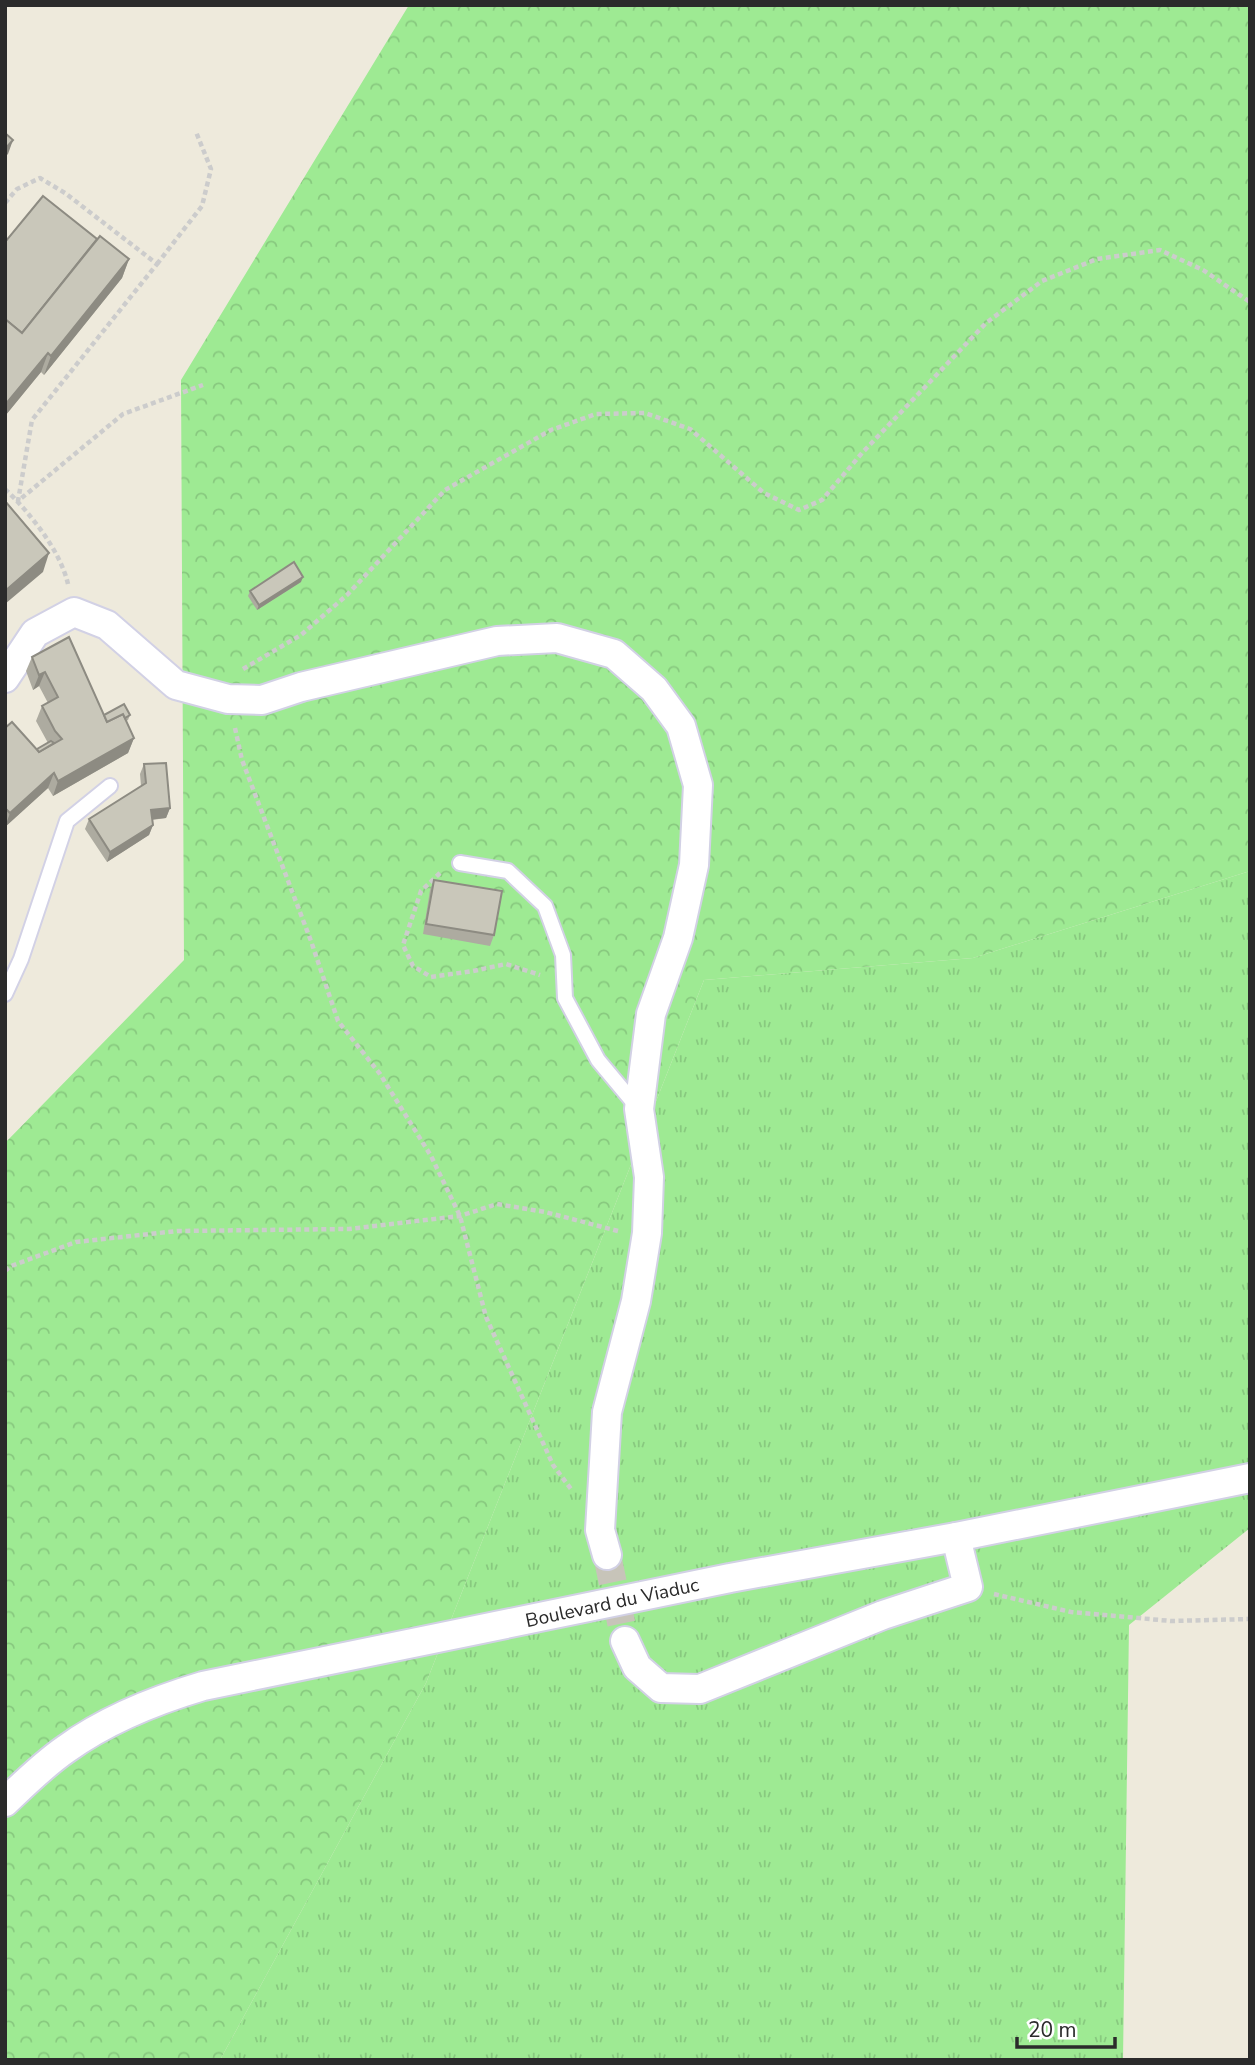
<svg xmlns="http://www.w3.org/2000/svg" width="1255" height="2065" font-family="'Nunito Sans',sans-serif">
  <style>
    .grass { fill: url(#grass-tufts) }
    .forest { fill: url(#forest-crowns) }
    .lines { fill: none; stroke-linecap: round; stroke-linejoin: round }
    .minor-tunnel { stroke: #c7c4b9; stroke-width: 28; stroke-dasharray: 28 14; stroke-linecap: butt }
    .service-casing { stroke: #d2d1e5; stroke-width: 18 }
    .minor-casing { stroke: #d2d1e5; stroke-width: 32 }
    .path { stroke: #ccc; stroke-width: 4.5; stroke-dasharray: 5 3.5; stroke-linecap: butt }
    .service { stroke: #fff; stroke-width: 14 }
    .minor { stroke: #fff; stroke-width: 28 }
    .wall { fill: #adaba0 }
    .shaded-wall { fill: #8d8b82 }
    .building { fill: #c9c7ba; stroke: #8d8b82; stroke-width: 2 }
    .labels { text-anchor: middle; stroke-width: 5; stroke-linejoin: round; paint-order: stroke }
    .street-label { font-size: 19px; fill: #2b2b2b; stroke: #fff }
  </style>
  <defs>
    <pattern id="grass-tufts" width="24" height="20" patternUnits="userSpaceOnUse" patternTransform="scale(1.75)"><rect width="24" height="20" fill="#9eea93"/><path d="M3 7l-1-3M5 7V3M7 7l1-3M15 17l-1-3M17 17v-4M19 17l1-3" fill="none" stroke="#88c97f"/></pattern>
    <pattern id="forest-crowns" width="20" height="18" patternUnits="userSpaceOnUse" patternTransform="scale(1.75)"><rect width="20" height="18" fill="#9eea93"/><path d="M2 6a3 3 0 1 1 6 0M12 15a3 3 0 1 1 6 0" fill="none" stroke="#88c97f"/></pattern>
  </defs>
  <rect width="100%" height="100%" fill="#eeeadc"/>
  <polygon class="grass" points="1250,871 1250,1528 1129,1625 1123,2060 220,2060 426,1683 704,980 973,958"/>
  <polygon class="forest" points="409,5 1250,5 1250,871 973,958 704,980 426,1683 220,2060 5,2060 5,1143 184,960 181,380"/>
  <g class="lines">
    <polyline class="minor-tunnel" points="607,1555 625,1641"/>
    <defs>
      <g id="service">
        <polyline points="460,863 508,871 545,906 563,955 565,998 598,1060 638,1108"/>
        <polyline points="5,994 21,959 67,821 110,786"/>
      </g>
      <g id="minor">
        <polyline points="5,678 35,633 74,612 107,625 176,685 228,699 262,700 301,687 497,641 557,638 614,654 654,689 681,726 698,785 694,865 678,938 651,1014 639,1109 649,1177 647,1233 636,1301 607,1412 600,1530 607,1555"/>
        <polyline points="625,1641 637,1667 661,1688 700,1689 883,1615 968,1587 956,1537"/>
        <path d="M5,1802C25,1783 44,1764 66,1749C106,1720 156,1700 203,1686L730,1578L956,1537L1250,1478"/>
      </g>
    </defs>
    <use href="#service" class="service-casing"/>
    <use href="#minor" class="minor-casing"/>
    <g class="path">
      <polyline points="5,203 17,189 40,178 65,193 157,264 32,420 18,501 123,414 203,385"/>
      <polyline points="157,264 202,206 211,169 196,132"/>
      <path d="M5,489C30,513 60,550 68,584"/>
      <polyline points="243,669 301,635 347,595 445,490 551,430 596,414 645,413 690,429 764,493 799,510 822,500 862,453 986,323 1042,281 1097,259 1160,250 1203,270 1250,302"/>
      <polyline points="235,728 242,760 311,941 338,1021 380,1074 431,1156 460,1216 486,1317 553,1465 571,1489"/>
      <polyline points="440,873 421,891 403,945 413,966 431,977 473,971 506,964 540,975"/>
      <polyline points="5,1271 11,1266 76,1242 177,1231 349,1229 460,1216 497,1204 545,1212 618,1231"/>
      <polyline points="994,1594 1071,1612 1171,1621 1250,1619"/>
    </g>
    <use href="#service" class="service"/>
    <use href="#minor" class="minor"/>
  </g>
  <g class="wall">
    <polygon points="97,239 129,259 122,278 44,375 41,372 5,416"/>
    <polygon points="301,582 257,610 248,596 250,591"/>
    <polygon points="32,657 104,715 130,715 128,720 126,721 134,738 128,753 53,796 48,788 5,827 5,728 37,749 48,743 36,721 42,706 48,703 39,686 33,690 26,671"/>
    <polygon points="144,764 170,808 166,818 152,820 153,825 149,835 107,862 85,829 89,819 141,786 140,774"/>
    <polygon points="434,880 494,935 490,946 423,934 430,890"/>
  </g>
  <g class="shaded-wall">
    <polygon points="13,140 8,154 5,157 5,149"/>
    <polygon points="129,259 122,278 44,375 51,356"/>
    <polygon points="48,353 41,372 5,416 5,405"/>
    <polygon points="49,553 43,572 5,604 5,591"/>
    <polygon points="303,577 301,582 257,610 259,605"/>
    <polygon points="45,672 39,686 33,690 39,675"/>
    <polygon points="134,738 128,753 53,796 58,781"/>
    <polygon points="54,773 48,788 5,827 10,813"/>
    <polygon points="170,808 166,818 147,820 151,810"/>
    <polygon points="153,825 149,835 107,862 110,852"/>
  </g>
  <g class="building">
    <polygon points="5,133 13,140 5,149"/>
    <polygon points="43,196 97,239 22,333 5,319 5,242"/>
    <polygon points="100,236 129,259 51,356 48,353 5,405 5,319 22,333"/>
    <polygon points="5,501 49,553 5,591"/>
    <polygon points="294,562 303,577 259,605 250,591"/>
    <polygon points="69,637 107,722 123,714 134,738 58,781 54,773 10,813 5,808 5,728 12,722 39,752 62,739 55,731 42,706 58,697 45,672 39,675 32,657"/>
    <polygon points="124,704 130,715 125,718 123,714 107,722 104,715"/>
    <polygon points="51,741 54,743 39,752 37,749"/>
    <polygon points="166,763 170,808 151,810 153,825 110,852 89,819 146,783 144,764"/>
    <polygon points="434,880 502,891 494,935 426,924"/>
  </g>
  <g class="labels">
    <g class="street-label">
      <text transform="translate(612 1602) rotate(-12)" y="7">Boulevard du Viaduc</text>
    </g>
  </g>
  <rect width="1255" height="2065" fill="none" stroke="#2b2b2b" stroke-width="14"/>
  <path d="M1017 2037v10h98v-10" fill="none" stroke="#2b2b2b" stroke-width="3.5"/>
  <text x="1028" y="2037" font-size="21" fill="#2b2b2b" stroke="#ffffff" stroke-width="5" paint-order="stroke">20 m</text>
</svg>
